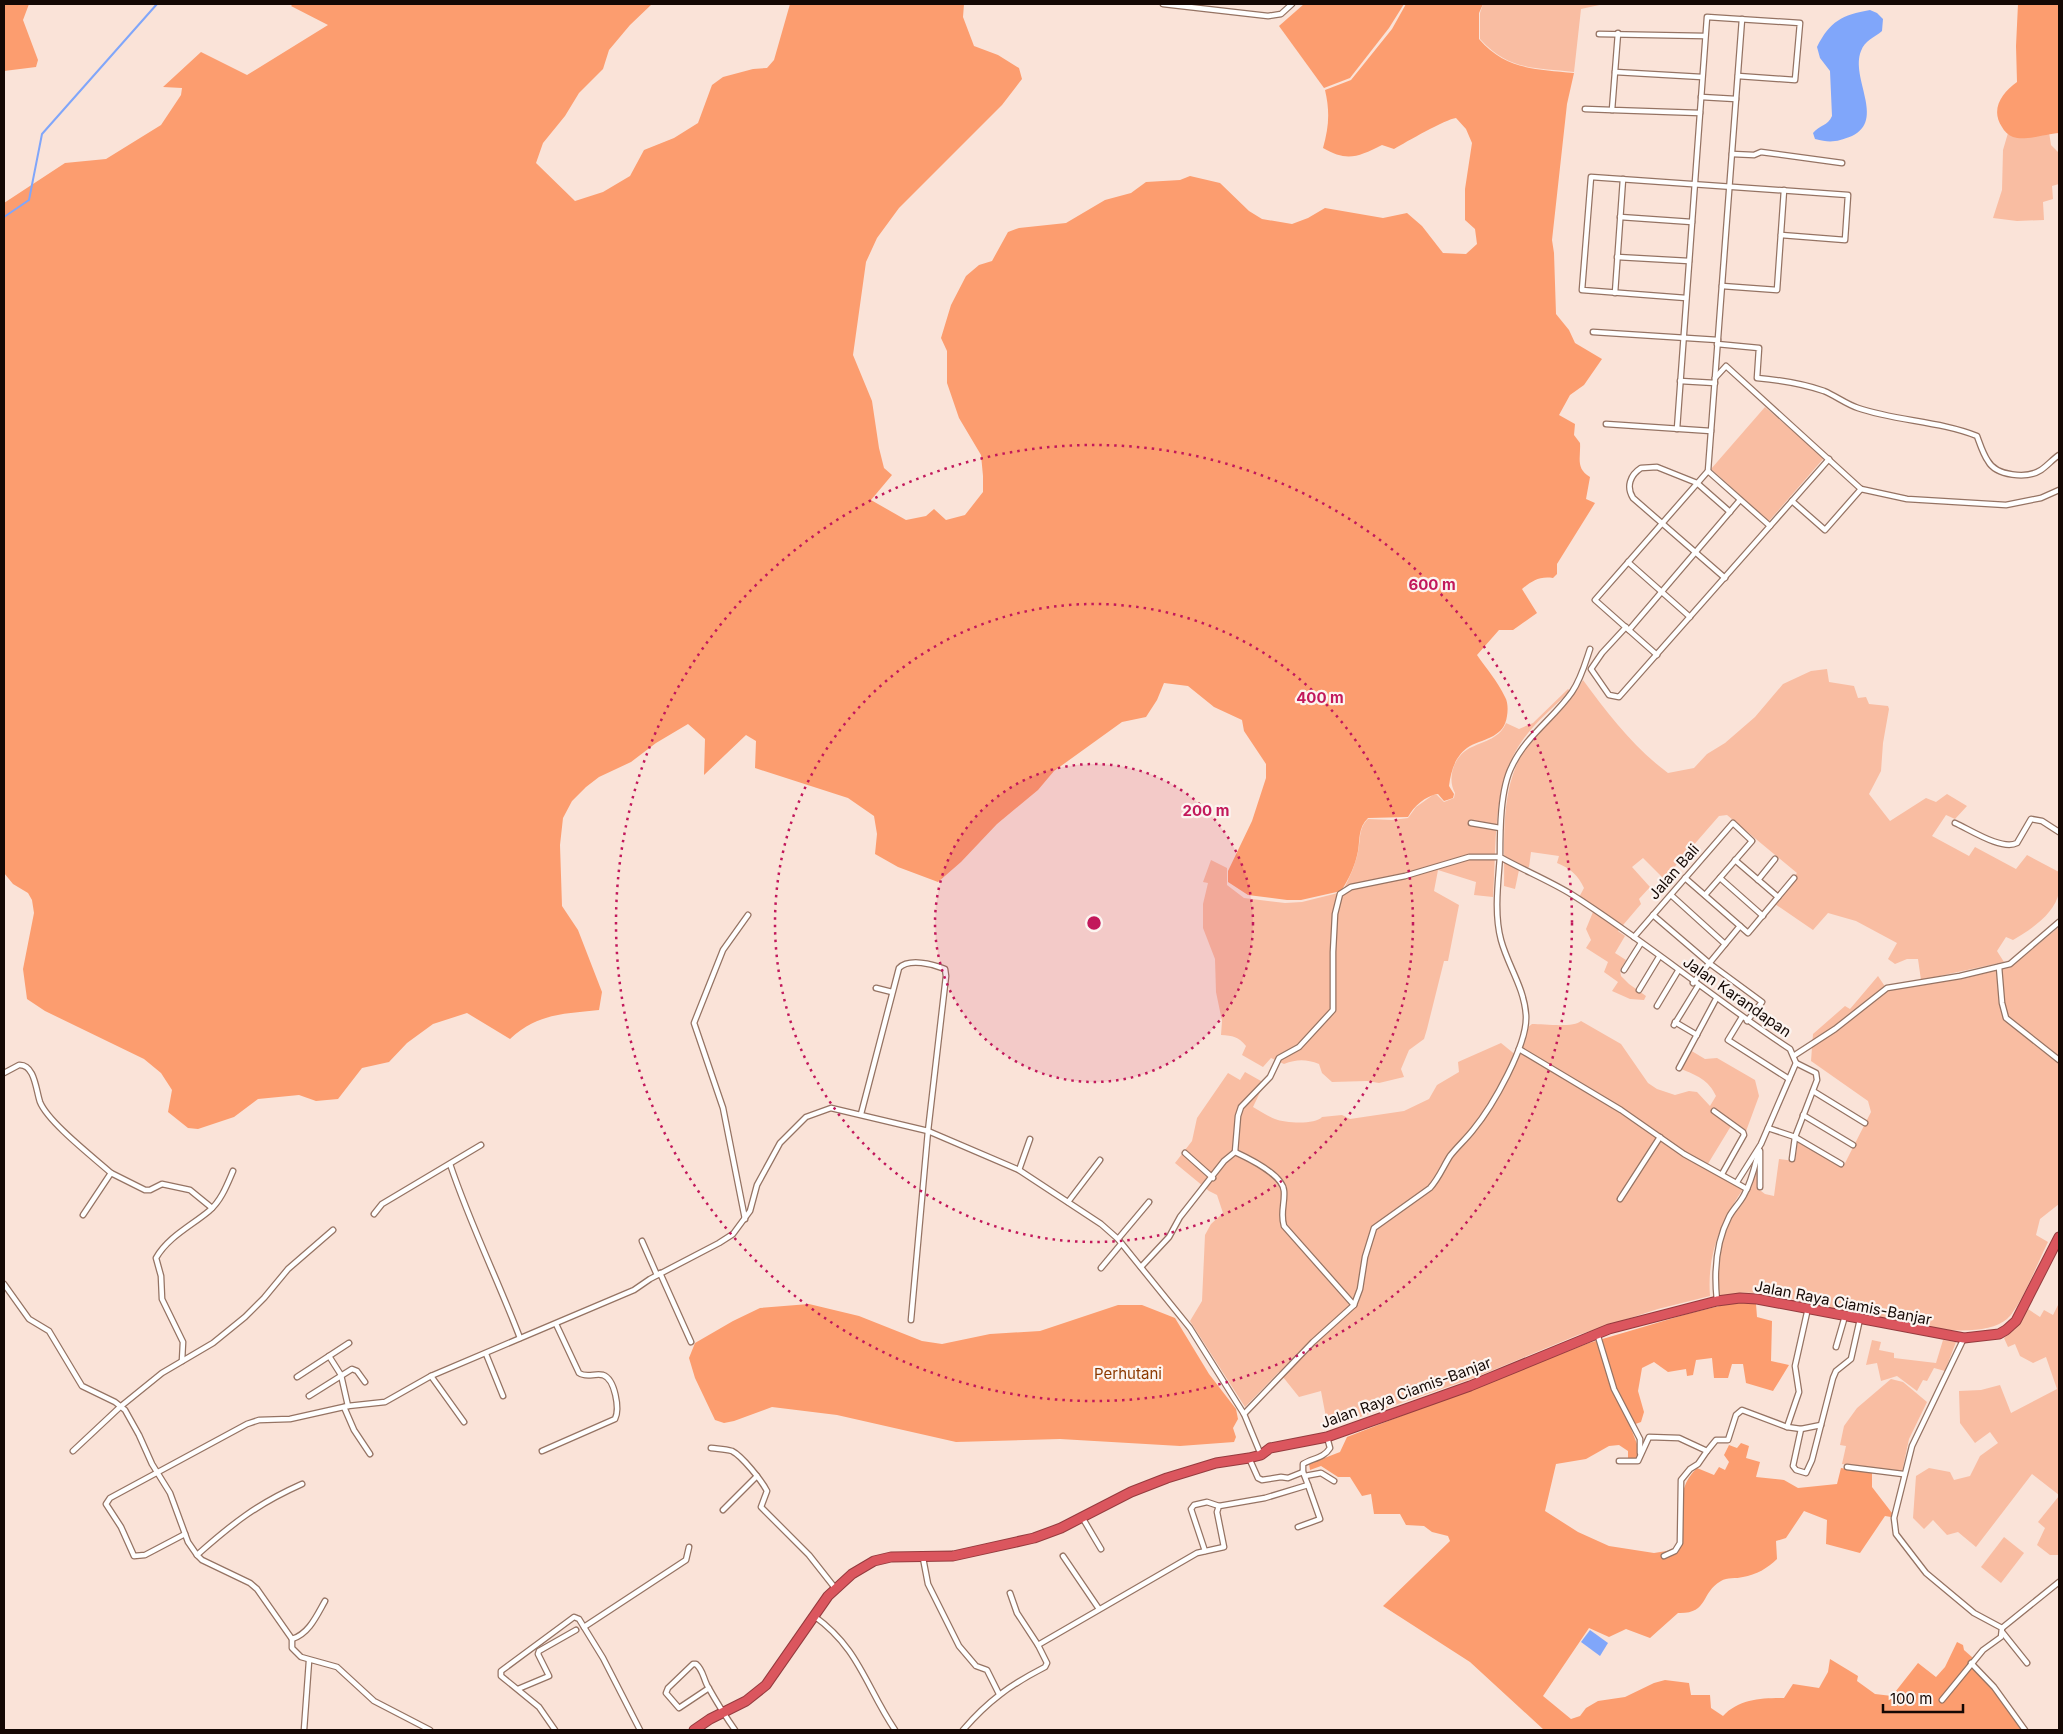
<svg xmlns="http://www.w3.org/2000/svg" width="2063" height="1734" font-family="Inter,sans-serif">
  <style>
    .green { fill: #f9bda2 }
    .forest { fill: #fc9d6f }
    .water { fill: #80a6fa }
    .lines { fill: none; stroke-linecap: round; stroke-linejoin: round }
    .stream { stroke: #80a6fa; stroke-width: 2 }
    .street-casing { stroke: #957363; stroke-width: 7 }
    .highway-casing { stroke: #953b3e; stroke-width: 11 }
    .street { stroke: #fff; stroke-width: 4.5 }
    .highway { stroke: #db565e; stroke-width: 9 }
    .ring { fill: none; stroke: #c2185b; stroke-width: 2.5; stroke-dasharray: 2.5 5 }
    .labels { text-anchor: middle; stroke-width: 4.5; stroke-linejoin: round; paint-order: stroke }
    .street-label { font-size: 15px; fill: #140804; stroke: #fcf4f0 }
    .park-label { font-size: 15px; fill: #8c3900; stroke: #fcf4f0 }
    .centre { fill: #c2185b; stroke: #fcf4f0; stroke-width: 2.5 }
    .ring-label { font-size: 15px; text-anchor: middle; font-weight: bold; fill: #c2185b; stroke: #fcf4f0; stroke-width: 4.5; stroke-linejoin: round; paint-order: stroke }
  </style>
  <rect width="100%" height="100%" fill="#fae3d8"/>
  <g class="green">
    <path d="M1483,4H1604L1581,9L1574,72C1534,67 1509,71 1480,39V13Z"/>
    <polygon points="2049,132 2051,145 2059,153 2059,184 2052,186 2053,199 2043,202 2044,220 2017,221 1993,218 2002,190 2003,150 2008,133"/>
    <polygon points="1765,407 1824,458 1769,521 1711,469"/>
    <path d="M1827,669L1829,682L1854,686L1858,698L1866,697L1869,704L1888,706L1889,709L1883,743L1881,771L1869,794L1890,821L1926,798L1936,802L1947,794L1967,806L1955,819L1946,815L1932,836L1969,856L1975,847L2016,869L2027,855L2059,872C2059,878 2060,886 2059,892C2055,914 2030,930 2013,940L2006,937L1997,951L2004,962L1921,980L1918,959H1907L1895,964L1888,959L1897,943L1856,921L1828,913L1813,930L1772,902L1797,873L1727,815L1719,816L1664,879L1643,858L1632,867L1650,887L1639,899L1641,904L1618,931L1625,936L1615,953L1626,960L1620,970L1621,976L1629,984L1646,996L1644,1000L1630,999L1612,991L1618,982L1604,972L1608,962L1586,948L1591,940L1586,929L1593,912L1577,901L1584,888C1578,875 1571,869 1557,863L1559,856L1531,852L1529,867L1519,870L1515,889L1504,886C1505,840 1499,784 1528,745C1539,730 1554,719 1565,706C1572,698 1577,689 1583,680C1608,714 1634,748 1668,773L1694,768L1707,754L1725,743L1755,717L1783,684L1811,671Z"/>
    <path d="M1568,689L1570,691C1554,707 1535,722 1522,741C1491,785 1497,846 1493,897L1474,895L1476,882L1438,870L1434,891L1459,905L1448,961H1444L1427,1029L1424,1039L1409,1050L1401,1069L1404,1077L1379,1083L1367,1081L1332,1082L1322,1073L1319,1064C1306,1059 1297,1059 1284,1064L1271,1058L1263,1067L1242,1055L1246,1046C1238,1036 1233,1036 1221,1035L1222,1021L1216,992L1215,959L1203,928V904L1208,883L1203,882L1211,860L1227,868V885L1244,898L1285,903L1302,902L1342,892C1349,879 1355,866 1358,852C1361,838 1358,829 1368,819L1392,820L1408,818L1416,807L1433,795H1437L1444,802L1454,798L1455,793C1446,777 1455,754 1472,747C1485,741 1500,738 1506,723L1519,729L1533,723Z"/>
    <path d="M2059,927V1204L2040,1219L2036,1235L2048,1242C2039,1260 2020,1308 2007,1319C1971,1350 1842,1309 1796,1300C1772,1295 1741,1287 1718,1299L1716,1281L1722,1241L1732,1216L1749,1191L1756,1168H1759L1757,1188L1765,1194L1774,1196L1779,1159L1795,1161L1798,1141L1843,1167L1871,1112L1868,1101L1811,1061L1813,1034L1845,1006L1850,1009L1878,976L1888,991L1894,988L1961,979L2011,967Z"/>
    <path d="M1581,1021L1621,1044L1648,1083L1657,1089L1675,1095L1689,1091L1697,1092L1710,1106L1716,1096C1709,1080 1696,1075 1681,1069L1690,1050L1705,1059L1717,1058L1755,1080L1759,1096L1745,1134L1731,1126L1706,1167L1743,1189C1720,1224 1707,1254 1710,1296L1658,1309L1578,1335L1474,1378L1328,1428L1321,1391L1299,1397L1279,1372L1245,1407L1190,1321L1202,1301L1205,1235L1211,1224L1223,1213L1217,1195L1209,1191L1175,1163L1192,1141L1197,1118L1228,1073L1240,1080L1245,1072L1261,1081L1263,1086L1253,1107C1260,1111 1267,1116 1275,1119C1285,1123 1315,1125 1322,1117L1342,1115L1350,1119L1404,1111L1429,1099L1437,1085L1459,1072L1458,1062L1501,1043L1517,1056L1525,1042L1528,1027L1532,1024C1544,1024 1574,1028 1581,1021Z"/>
    <polygon points="2059,1303 2059,1495 2032,1474 1976,1547 1958,1532 1947,1535 1933,1520 1924,1529 1913,1518 1916,1476 1929,1468 1950,1472 1954,1480 1970,1476 1980,1456 1998,1443 1990,1432 1975,1443 1960,1423 1959,1391 1981,1390 2000,1385 2011,1413 2057,1389 2046,1357 2033,1363 2020,1356 2015,1344 2008,1347 2004,1338 2015,1329 2028,1309 2040,1317 2044,1310 2053,1315"/>
    <polygon points="1872,1340 1881,1342 1879,1350 1894,1353 1894,1358 1936,1363 1943,1340 1956,1342 1945,1371 1934,1368 1927,1381 1923,1380 1917,1391 1897,1376 1881,1381 1877,1363 1866,1365"/>
    <polygon points="1891,1379 1903,1382 1927,1402 1909,1439 1902,1472 1842,1464 1846,1446 1840,1445 1844,1426 1857,1408"/>
    <polygon points="2059,1496 2059,1555 2050,1555 2037,1545 2045,1528 2038,1522"/>
    <polygon points="2004,1537 2024,1553 2001,1583 1981,1567"/>
  </g>
  <g class="forest">
    <polygon points="4,4 29,4 23,20 38,60 36,67 4,71"/>
    <path d="M293,4H652L630,25L609,50L603,69L579,93L565,116L543,143L536,163L575,201L603,192L630,176L644,150L674,138L698,123L712,85L723,77L753,69L767,68L774,60L790,4H964L963,17L974,46L998,55L1019,68L1022,79L1002,105L899,208L877,238L866,262L853,355L872,401L879,448L884,468L892,475L871,500L906,520L926,516L934,509L946,520L965,515L983,492V476L981,455L959,418L947,383V351L941,338L951,305L966,276L979,265L992,261L1008,232L1019,228L1066,223L1105,200L1131,193L1146,182L1180,180L1190,176L1220,183L1249,211L1262,219L1292,224L1308,218L1325,208L1383,218L1407,213L1422,226L1443,253L1466,254L1477,244L1475,229L1465,220V189L1472,143L1466,129L1456,118C1446,119 1406,142 1394,149L1382,145C1358,157 1347,162 1323,148C1329,127 1330,111 1325,90L1351,80L1392,29L1406,4H1483L1479,13V39C1506,70 1535,69 1574,73L1567,104L1552,240L1554,253L1556,314L1569,330L1575,343L1602,359L1584,385L1570,395L1559,415L1575,424L1574,435L1580,443C1581,457 1575,468 1590,477L1586,499L1595,503L1557,564V574L1553,578C1539,576 1532,581 1522,589L1537,613L1513,630H1499L1477,655C1486,668 1498,682 1505,697C1508,702 1508,710 1507,716C1504,737 1486,738 1470,746C1455,755 1451,771 1449,786L1454,794L1453,798L1444,801L1438,794C1425,796 1414,806 1408,817L1368,818C1358,828 1360,838 1358,851C1355,866 1349,879 1341,891L1301,900H1287L1248,895L1228,882V871L1252,821L1266,778V764L1244,731L1242,720L1214,707L1188,686L1164,683L1157,700L1146,717L1122,722L1054,771L1038,790L997,824L961,862L938,882L898,867L875,854L877,834L874,816L848,798L755,768L756,741L746,735L704,775L705,739L688,724L656,743L631,762L599,777L586,787L572,801L563,818L560,845L562,906L578,930L602,992L599,1010C564,1014 538,1013 510,1039L467,1013L433,1024L407,1043L389,1062L362,1068L338,1099L316,1101L299,1095L258,1099L234,1117L198,1129L188,1128L168,1112L172,1090L161,1073L144,1059L45,1011L27,999L23,969L34,913L32,900L28,893L13,884L4,873V203L65,163L106,159L161,125L181,95L182,88L163,87L201,52L247,75L328,25L291,6Z"/>
    <polygon points="1304,4 1404,4 1389,28 1350,78 1324,88 1279,26"/>
    <path d="M2018,4H2059V133C2046,134 2025,141 2013,137C2008,135 2004,131 2002,127C1990,109 2002,93 2017,82L2016,46Z"/>
    <path d="M1740,1301L1756,1304L1757,1317L1772,1321L1771,1361L1789,1365L1773,1391L1746,1383L1743,1364H1732L1728,1378H1714L1712,1358L1696,1360L1693,1375L1687,1376L1686,1369L1668,1372L1654,1362L1642,1368L1638,1391L1644,1412L1641,1422L1630,1426L1637,1444V1458L1628,1459V1451L1619,1445L1609,1446L1586,1459L1556,1464L1545,1511L1578,1532L1609,1546L1654,1553L1673,1550L1682,1540C1682,1514 1676,1487 1697,1468L1714,1475L1719,1467L1725,1470L1729,1462L1724,1455L1729,1445L1737,1448L1741,1443L1749,1446L1746,1458L1760,1462L1756,1477L1784,1480L1798,1488L1837,1484L1841,1468L1872,1473V1487L1892,1513L1891,1517L1885,1516L1860,1553L1826,1544L1827,1520L1804,1511L1786,1538L1776,1541L1777,1559C1768,1568 1756,1575 1743,1577C1736,1579 1727,1577 1721,1581C1700,1593 1709,1614 1678,1613L1650,1638L1626,1629L1609,1637L1589,1628L1543,1696L1571,1719L1580,1716L1586,1708L1598,1701L1625,1697L1654,1683L1665,1680L1689,1683L1691,1695H1710L1711,1708L1723,1716C1739,1699 1761,1698 1784,1698L1793,1684L1819,1688L1828,1672L1830,1659L1858,1676L1857,1681L1875,1694L1892,1696L1918,1663L1936,1677L1945,1667L1957,1642L1963,1645L1964,1650L1973,1658L1970,1664L1993,1689L2022,1730H1544L1470,1662L1383,1606L1450,1541L1448,1536L1432,1532L1424,1526L1406,1525L1400,1514H1374L1371,1494L1362,1496L1350,1477H1338L1321,1466L1310,1470L1309,1464L1340,1452L1347,1437L1589,1343L1687,1314Z"/>
    <polygon points="809,1304 859,1316 922,1341 942,1344 990,1334 1040,1331 1118,1305 1142,1305 1175,1318 1209,1374 1236,1409 1238,1419 1233,1428 1236,1437 1234,1442 1180,1446 1060,1439 956,1442 837,1415 772,1407 734,1421 724,1423 715,1420 695,1378 689,1358 695,1343 733,1321 760,1308"/>
  </g>
  <g class="water">
    <path d="M1870,10L1877,13L1883,19L1882,31C1874,38 1865,40 1861,51C1850,78 1886,120 1852,136C1837,142 1830,143 1815,139L1813,133C1819,125 1828,126 1832,116L1830,71L1820,58L1817,47C1830,21 1842,15 1870,10Z"/>
    <polygon points="1590,1630 1608,1643 1600,1656 1581,1642"/>
  </g>
  <g class="lines">
    <polyline class="stream" points="4,217 29,200 42,134 157,4"/>
    <defs>
      <g id="street">
        <polyline points="1163,4 1268,16 1281,14 1292,4"/>
        <polyline points="1618,33 1612,110 1700,113"/>
        <polyline points="1599,34 1705,36"/>
        <polyline points="1615,72 1702,77"/>
        <polyline points="1701,97 1736,99"/>
        <polyline points="1585,109 1612,110"/>
        <polyline points="1732,154 1754,155 1761,152 1842,163"/>
        <polyline points="1620,217 1692,222"/>
        <polyline points="1617,257 1689,261"/>
        <polyline points="1722,286 1777,290 1784,190"/>
        <polyline points="1615,293 1623,179"/>
        <polyline points="1686,298 1582,290 1591,177 1848,195 1845,240 1781,235"/>
        <polyline points="1593,332 1718,340"/>
        <path d="M1717,344L1759,348L1757,378C1780,380 1801,383 1824,391C1836,396 1846,404 1858,408C1896,421 1939,421 1977,436C1980,444 1983,454 1988,461C1996,476 2027,479 2041,470C2047,466 2053,459 2059,455"/>
        <polyline points="1715,378 1726,366 1861,489 1907,499 2006,505 2041,498 2059,490"/>
        <polyline points="1680,381 1715,383"/>
        <polyline points="1606,424 1711,431"/>
        <polyline points="1677,429 1707,17 1800,23 1795,80 1738,76"/>
        <polyline points="1792,501 1825,530 1861,489"/>
        <polyline points="1770,526 1829,459"/>
        <polyline points="1628,562 1690,617"/>
        <path d="M1725,578L1633,498C1626,487 1630,475 1641,468L1657,467L1697,483L1730,512"/>
        <polyline points="1626,627 1602,653 1591,669 1609,695 1619,697 1770,526 1708,471"/>
        <polyline points="1629,630 1740,500"/>
        <path d="M1590,649C1585,664 1581,679 1572,692C1554,718 1526,736 1512,766C1500,789 1500,831 1500,857C1523,870 1548,880 1571,894C1647,942 1715,1000 1790,1049L1796,1063L1761,1144L1737,1182"/>
        <polyline points="1657,655 1595,600 1708,471 1742,19"/>
        <polyline points="1471,823 1500,828"/>
        <path d="M1955,823C1969,829 2002,851 2017,843L2031,819L2042,821L2059,832"/>
        <polyline points="1735,860 1778,897"/>
        <polyline points="1685,878 1748,933 1794,878"/>
        <polyline points="1720,878 1763,916"/>
        <polyline points="1758,880 1775,859"/>
        <polyline points="1671,895 1725,944"/>
        <polyline points="1653,915 1709,963 1762,1002 1747,1021"/>
        <polyline points="1634,937 1733,823 1752,841 1705,895"/>
        <polyline points="1999,967 2002,1003 2006,1018 2059,1060"/>
        <polyline points="1624,970 1641,943"/>
        <polyline points="1693,983 1740,926"/>
        <polyline points="876,988 892,992"/>
        <polyline points="1639,990 1659,957"/>
        <polyline points="1657,1006 1678,971"/>
        <polyline points="1742,1017 1728,1040 1789,1079"/>
        <polyline points="1675,1022 1697,1035"/>
        <polyline points="1674,1025 1698,986"/>
        <polyline points="1519,1049 1621,1110 1684,1154 1747,1189"/>
        <polyline points="1795,1055 1835,1029 1887,988 1960,976 2010,964 2059,922"/>
        <polyline points="1679,1068 1716,999"/>
        <path d="M4,1073L19,1065C35,1064 36,1091 40,1102C48,1122 93,1157 111,1173"/>
        <polyline points="1813,1091 1865,1123"/>
        <polyline points="1714,1111 1743,1132 1744,1135 1722,1174"/>
        <path d="M861,1114L899,968C909,958 933,964 945,969L946,976L928,1131L911,1320"/>
        <polyline points="1803,1115 1853,1145"/>
        <polyline points="1768,1128 1795,1137 1817,1080 1816,1073 1796,1063"/>
        <path d="M1235,1152L1238,1116L1241,1107L1270,1077L1279,1058L1299,1047L1333,1010V952L1335,914L1340,894L1351,887L1405,876L1469,857H1500C1498,883 1494,914 1501,940C1508,966 1524,987 1526,1015C1528,1045 1492,1107 1473,1130C1466,1139 1457,1147 1450,1156C1443,1167 1439,1178 1430,1188L1374,1228L1365,1257L1360,1289L1354,1305L1313,1342L1244,1414"/>
        <polyline points="1185,1153 1213,1178"/>
        <polyline points="1792,1159 1795,1137 1841,1164"/>
        <path d="M450,1164C470,1224 498,1280 520,1338"/>
        <polyline points="1019,1170 1030,1139"/>
        <polyline points="1760,1187 1760,1151"/>
        <polyline points="1620,1199 1660,1137"/>
        <polyline points="1068,1202 1100,1160"/>
        <polyline points="374,1214 382,1204 481,1145"/>
        <polyline points="83,1215 111,1173 145,1190 150,1190 162,1184 190,1190 212,1208"/>
        <polyline points="745,1219 723,1108 694,1023 723,950 748,915"/>
        <polyline points="1118,1239 1149,1202"/>
        <polyline points="642,1241 657,1275"/>
        <path d="M1141,1267L1169,1237L1180,1217L1224,1161L1235,1152C1248,1158 1283,1175 1284,1191C1285,1204 1280,1213 1284,1226L1354,1305"/>
        <polyline points="1101,1268 1121,1244"/>
        <polyline points="660,1273 691,1342"/>
        <polyline points="4,1284 29,1319 49,1331 82,1386 115,1402 125,1410 139,1435 152,1464 170,1493 188,1542 197,1555 202,1560 250,1583 257,1589 292,1639 292,1648 301,1657 337,1667 374,1701 430,1730"/>
        <path d="M1717,1301C1714,1273 1716,1242 1729,1217C1733,1209 1740,1203 1744,1195C1752,1181 1755,1165 1759,1150"/>
        <polyline points="1597,1333 1614,1389 1640,1439 1640,1453"/>
        <polyline points="1836,1347 1845,1316"/>
        <polyline points="486,1354 503,1396"/>
        <polyline points="329,1356 341,1375 348,1406"/>
        <path d="M182,1361L183,1342L162,1299L161,1276L156,1258C168,1237 191,1226 209,1211C221,1201 227,1185 233,1171"/>
        <polyline points="431,1376 464,1422"/>
        <polyline points="297,1377 349,1343"/>
        <polyline points="309,1396 352,1369 357,1371 365,1382"/>
        <polyline points="344,1407 354,1430 370,1454"/>
        <polyline points="1787,1427 1799,1392 1795,1366 1808,1308"/>
        <polyline points="1801,1429 1821,1425"/>
        <path d="M711,1448C718,1449 725,1449 732,1451C742,1456 762,1481 767,1491L761,1507L809,1555L835,1588"/>
        <polyline points="73,1451 120,1407 162,1373 213,1343 245,1317 264,1298 288,1269 333,1230"/>
        <path d="M542,1451L615,1419C620,1409 615,1379 603,1375C595,1373 586,1378 579,1373L556,1324"/>
        <polyline points="1249,1458 1258,1478 1262,1480 1281,1477 1288,1478 1303,1472"/>
        <polyline points="1619,1461 1638,1461 1649,1437 1679,1438 1707,1451 1716,1440 1728,1440 1736,1415 1742,1410 1787,1427 1801,1429 1793,1466 1796,1470 1806,1473 1812,1460 1833,1378 1836,1371 1851,1359 1860,1319"/>
        <polyline points="1847,1467 1903,1474"/>
        <polyline points="1305,1476 1321,1473 1334,1481"/>
        <polyline points="723,1510 757,1476"/>
        <polyline points="1082,1517 1101,1549"/>
        <polyline points="1298,1527 1320,1519 1308,1485"/>
        <polyline points="185,1534 145,1555 134,1556 121,1527 106,1504 110,1498 247,1424 259,1420 290,1419 348,1406 385,1402 431,1376 634,1290 650,1279 719,1243 733,1234 750,1211 757,1185 780,1143 806,1117 831,1108 928,1131 1019,1170 1101,1224 1118,1239 1190,1328 1244,1414 1261,1455"/>
        <polyline points="1205,1551 1191,1509 1194,1505 1207,1502 1219,1506"/>
        <path d="M197,1555C233,1523 257,1504 302,1484"/>
        <polyline points="1063,1556 1099,1609"/>
        <polyline points="1664,1556 1675,1551 1680,1543 1681,1480 1690,1469 1698,1464 1707,1451"/>
        <polyline points="923,1558 928,1584 959,1646 976,1666 987,1670 999,1694"/>
        <polyline points="1010,1593 1017,1613 1038,1645"/>
        <path d="M814,1616C859,1648 866,1687 895,1730"/>
        <polyline points="584,1627 686,1560 689,1547"/>
        <polyline points="2002,1628 2059,1582"/>
        <polyline points="2003,1633 2027,1663"/>
        <path d="M292,1639C309,1634 317,1615 325,1601"/>
        <polyline points="1971,1663 1994,1687 2025,1730"/>
        <path d="M709,1688L679,1708L666,1693L668,1688L693,1664H696C703,1670 703,1677 707,1685C716,1701 725,1716 735,1730"/>
        <polyline points="518,1689 549,1676 538,1654 539,1651 576,1630"/>
        <polyline points="1942,1700 1983,1650 2001,1637 2002,1628 1974,1613 1926,1573 1896,1534 1894,1518 1912,1446 1964,1338"/>
        <polyline points="304,1730 309,1661"/>
        <polyline points="555,1730 539,1707 501,1676 501,1671 574,1617 579,1619 603,1658 640,1730"/>
        <path d="M963,1730C988,1701 1010,1685 1045,1667L1047,1663L1038,1645L1197,1553L1224,1547L1217,1512L1219,1506L1265,1498L1308,1485L1303,1472V1464C1313,1458 1324,1458 1330,1448L1327,1437"/>
      </g>
      <polyline id="highway" points="694,1730 710,1719 746,1701 766,1685 828,1596 852,1574 874,1561 891,1557 953,1556 1034,1538 1061,1528 1131,1492 1167,1478 1216,1463 1249,1458 1261,1455 1270,1448 1327,1437 1470,1386 1609,1329 1717,1301 1740,1298 1757,1299 1964,1338 1999,1334 2006,1330 2016,1321 2059,1237"/>
    </defs>
    <use href="#street" class="street-casing"/>
    <use href="#highway" class="highway-casing"/>
    <use href="#street" class="street"/>
    <use href="#highway" class="highway"/>
  </g>
  <circle cx="1094" cy="923" r="159" fill="#c2185b" fill-opacity=".12"/>
  <g class="ring">
    <circle cx="1094" cy="923" r="159"/>
    <circle cx="1094" cy="923" r="319"/>
    <circle cx="1094" cy="923" r="478"/>
  </g>
  <g class="labels">
    <g class="street-label">
      <text transform="translate(1674 872) rotate(-49)" y="5">Jalan Bali</text>
      <text transform="translate(1737 997) rotate(35)" y="5">Jalan Karandapan</text>
      <text transform="translate(1843 1303) rotate(11)" y="5">Jalan Raya Ciamis-Banjar</text>
      <text transform="translate(1406 1393) rotate(-20)" y="5">Jalan Raya Ciamis-Banjar</text>
    </g>
    <g class="park-label">
      <text x="1128" y="1379">Perhutani</text>
    </g>
  </g>
  <circle cx="1094" cy="923" r="8" class="centre"/>
  <g class="ring-label">
    <text x="1432" y="590">600 m</text>
    <text x="1320" y="703">400 m</text>
    <text x="1206" y="816">200 m</text>
  </g>
  <rect width="2063" height="1734" fill="none" stroke="#140804" stroke-width="10"/>
  <path d="M1883 1704v8h80v-8" fill="none" stroke="#140804" stroke-width="2.5"/>
  <text x="1890" y="1704" font-size="15" fill="#140804" stroke="#fcf4f0" stroke-width="4" paint-order="stroke">100 m</text>
</svg>
